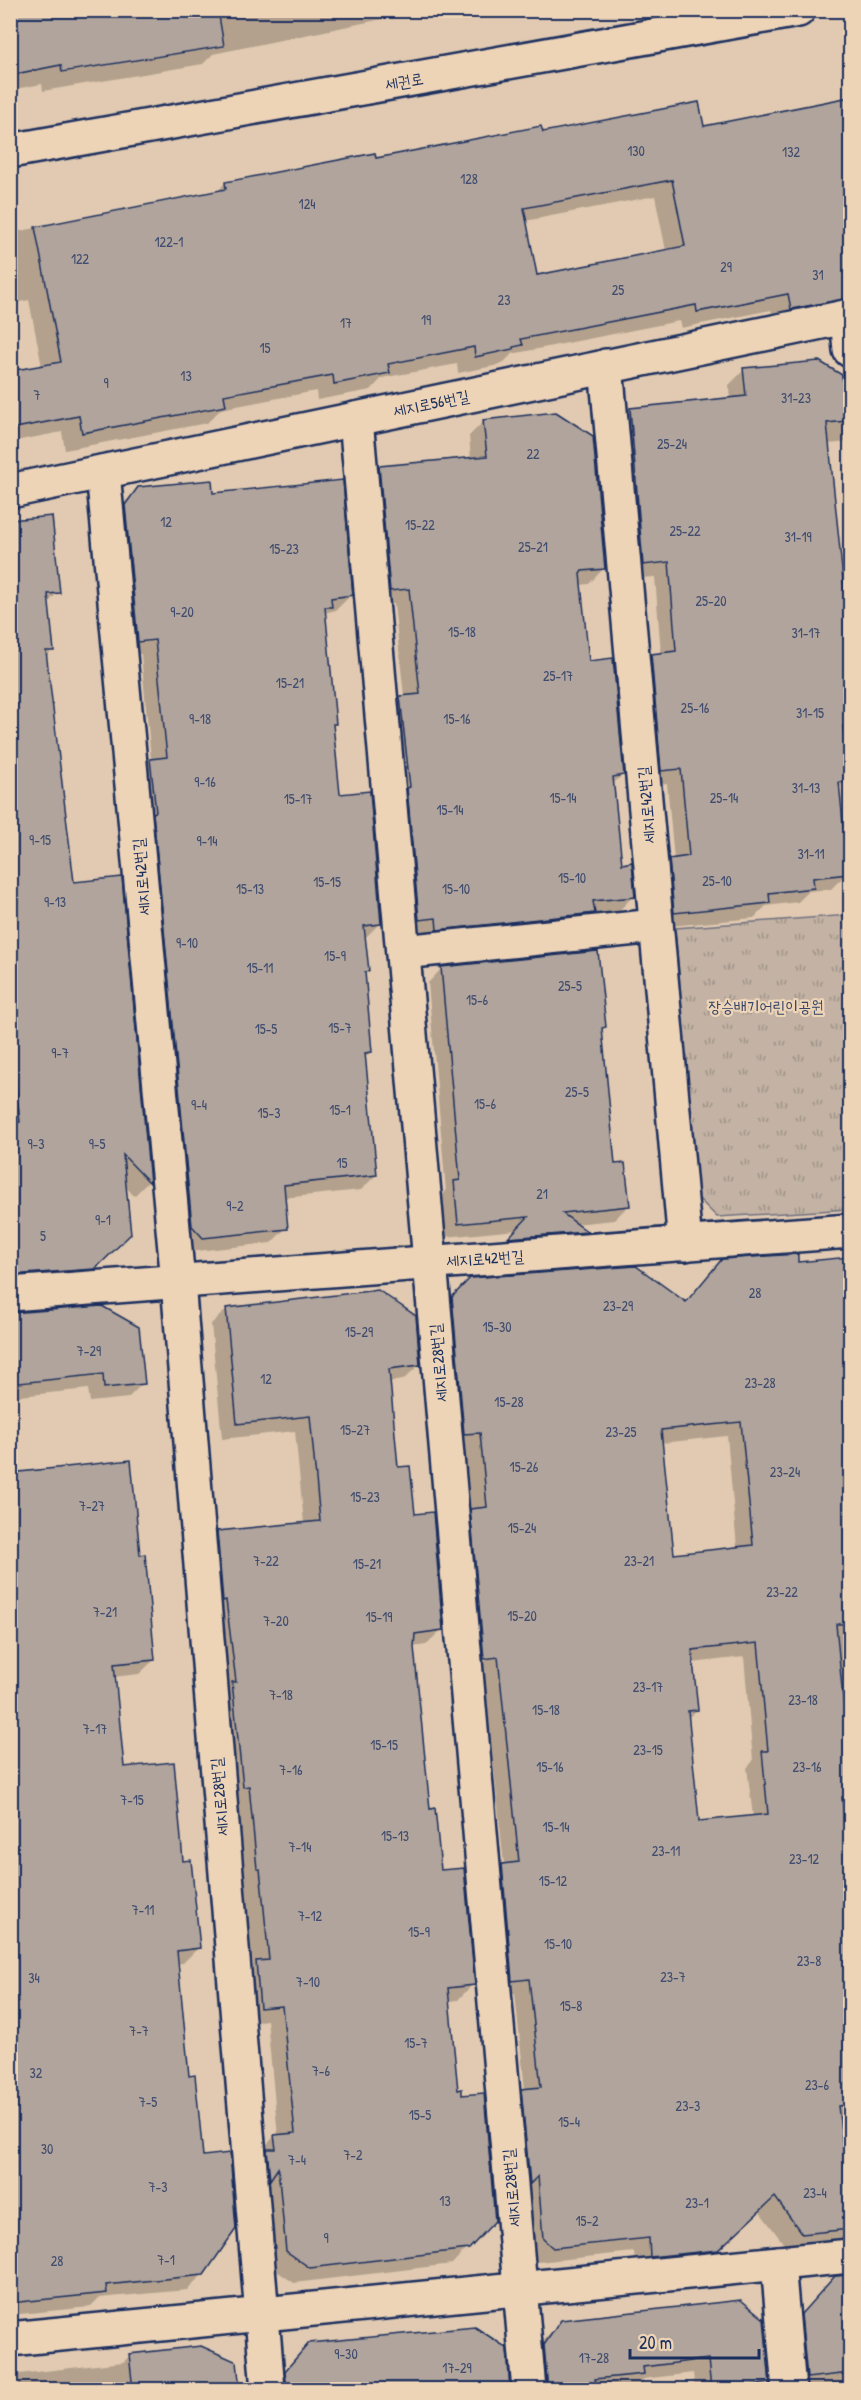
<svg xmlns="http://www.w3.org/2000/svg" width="861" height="2400" font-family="'Patrick Hand','Poor Story',sans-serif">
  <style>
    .park { fill: url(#park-tufts); stroke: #707181; stroke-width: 1.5 }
    .shadow { fill: #0003; fill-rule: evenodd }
    .building { fill: #b0a49c; stroke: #1b2f5e; stroke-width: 1.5; fill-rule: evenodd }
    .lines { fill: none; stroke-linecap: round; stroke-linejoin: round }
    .minor-casing { stroke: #1b2f5e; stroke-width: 38 }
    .minor { stroke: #eed4b6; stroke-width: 33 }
    .labels { text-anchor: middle; stroke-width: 4.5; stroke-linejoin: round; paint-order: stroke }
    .number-label { font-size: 14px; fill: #404c6e }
    .street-label { font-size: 16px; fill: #1b2f5e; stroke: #eed4b6 }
    .park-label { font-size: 16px; fill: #344368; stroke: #eed4b6 }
  </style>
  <defs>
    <pattern id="park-tufts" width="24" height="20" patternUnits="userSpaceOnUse" patternTransform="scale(1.5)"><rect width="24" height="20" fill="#c4b3a4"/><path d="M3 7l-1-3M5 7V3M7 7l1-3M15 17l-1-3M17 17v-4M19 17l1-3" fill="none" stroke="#9e9289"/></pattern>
  </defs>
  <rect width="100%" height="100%" fill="#e1cab1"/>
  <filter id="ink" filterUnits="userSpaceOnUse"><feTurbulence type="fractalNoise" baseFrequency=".0167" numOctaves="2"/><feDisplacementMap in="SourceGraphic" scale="12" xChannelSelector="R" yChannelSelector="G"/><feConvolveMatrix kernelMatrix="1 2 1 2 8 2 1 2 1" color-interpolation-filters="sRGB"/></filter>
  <g filter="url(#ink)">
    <polygon class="park" points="850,915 850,1209 717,1217 698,1198 675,928"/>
    <g class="shadow">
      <polygon points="10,10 426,10 213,54 203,64 43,91 42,84 10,90"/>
      <path d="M850,99V304L773,318L771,310L681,328L679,321L512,354L504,362L494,366L458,373L457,364L382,378L371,390L317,400L316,391L221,409L207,423L65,450L62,432L10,442V373L42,367L29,300L10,304V233L216,193L225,183L542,134L702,128ZM655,196L666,251L536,277L525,221Z"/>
      <polygon points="818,362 850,382 850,442 828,444 844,611 850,610 850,738 842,739 846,781 838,789 846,874 831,889 809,891 798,902 766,906 754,918 660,927 655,875 670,860 674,860 667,783 647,786 636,670 651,655 661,654 655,577 628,579 616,425 631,410 730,399 729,385 744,370"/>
      <polygon points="484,421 604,568 589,584 580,585 588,662 622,775 612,785 620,865 633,896 618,912 591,914 578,928 423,944 421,933 404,934 386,713 404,696 394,604 375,606 364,483 380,468 471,459 469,436"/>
      <polygon points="138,489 211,495 351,595 336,610 324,613 335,723 332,726 339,796 380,923 365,938 367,971 364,975 371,1052 364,1058 376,1175 361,1190 283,1198 286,1228 271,1243 188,1252 135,775 151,759 141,654 123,656 111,521 123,504"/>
      <polygon points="10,522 58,592 48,603 52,650 46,657 72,884 120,879 148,1182 134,1196 125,1186 129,1233 79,1283 10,1288"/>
      <polygon points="442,968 604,1027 601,1030 614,1166 628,1206 614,1220 575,1224 586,1232 573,1245 497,1251 517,1230 445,1237 441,1197 446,1191 428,983"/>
      <path d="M850,1258V2117L838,2119L845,2181H850V2242L787,2248L759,2211L702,2265L636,2271L634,2252L538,2262L529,2254L507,2105L522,2090H525L515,1993L497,1995L487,1880L504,1865L484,1672L469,1673L456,1525L471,1510L465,1447L449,1448L438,1314L455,1295L685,1303L722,1261L797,1264ZM727,1436L737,1548L673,1555L661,1443ZM744,1657L753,1761L747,1768L753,1817L698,1822L687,1719L696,1710L692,1663Z"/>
      <polygon points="227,1309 419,1365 403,1380 388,1382 397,1469 413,1516 442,1629 426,1645 413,1647 429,1811 440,1872 473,1984 458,2000 448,2001 468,2247 452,2264 294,2283 271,2267 259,2152 275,2136 278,2136 267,2020 245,2023 241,1978 253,1966 245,1883 242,1884 202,1548 218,1532 304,1524 295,1431 222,1439 211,1324"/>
      <polygon points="10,1314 143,1383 128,1398 90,1402 88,1389 10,1397"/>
      <polygon points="10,1469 11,1474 139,1557 154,1660 139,1674 114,1677 123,1769 182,1863 198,1948 183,1963 176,1964 203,2274 187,2290 99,2298 90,2307 10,2315"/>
      <polygon points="850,2276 850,2390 792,2390 787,2331 836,2278"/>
      <polygon points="741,2302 768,2382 761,2390 695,2390 693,2373 643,2379 644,2390 532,2390 530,2361 547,2337 562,2322"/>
      <polygon points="309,2344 509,2390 272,2390 294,2359"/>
      <polygon points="130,2356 238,2390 10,2390 10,2375 123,2362"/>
    </g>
    <g class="building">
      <polygon points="10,10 218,10 224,46 62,72 61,65 10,75"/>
      <path d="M850,97V298L791,309L788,294L697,312L696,305L521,339L523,345L513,347V349L475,357L474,347L388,364L390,373L334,384L333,375L224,395L226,406L82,433L79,416L10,429V371L61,362L35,227L226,189L225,182L375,153L376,158L541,126L543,132L699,102L704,126ZM672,180L685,246L537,275L524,208Z"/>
      <polygon points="819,361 842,375 847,421 827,423 846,609 850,609 850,648 845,648 850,700 850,726 843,726 848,782 839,782 848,874 813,878 814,888 769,893 770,903 674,913 669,859 689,856 681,769 661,771 651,654 676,651 669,562 643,565 630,408 746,396 743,368"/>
      <polygon points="556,412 593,436 605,569 582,571 580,574 589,661 613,658 624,775 613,777 622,864 632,862 635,897 593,901 595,913 437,930 436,918 419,920 407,788 410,787 400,696 420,694 409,589 390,591 379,466 487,456 483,420"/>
      <polygon points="212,480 213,493 343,480 353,595 331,598 332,607 325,607 336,724 333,724 340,794 370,791 381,924 364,926 369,971 365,972 372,1052 365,1053 377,1175 284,1185 288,1229 203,1238 192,1226 153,813 156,812 150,759 167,757 155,640 138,642 125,505 138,487"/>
      <polygon points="52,516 60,593 48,594 54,651 46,651 74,882 122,877 150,1183 123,1155 131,1234 95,1269 10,1275 10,1123 20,1122 10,1026 10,520"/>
      <polygon points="598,951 606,1027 602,1028 615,1164 625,1163 630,1206 562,1213 588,1232 508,1238 528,1217 458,1224 454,1181 460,1180 441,967"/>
      <path d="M798,1254V1262L850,1257V1624H836L847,1742H850V1796L842,1797L850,1882V2105L838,2106L847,2180L850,2179V2229L802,2234L775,2197L718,2250L650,2257L649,2238L553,2248L543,2239L538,2176L530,2184L521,2089L541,2087L529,1979L512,1981L502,1864L519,1862L498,1657L484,1659L470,1509L487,1507L480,1433L464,1434L452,1297L470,1278L636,1266L686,1302L722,1259ZM741,1422L753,1545L674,1554L661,1430ZM758,1643L768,1751H762L768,1814L699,1821L688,1711L698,1710L692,1650Z"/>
      <polygon points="378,1290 416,1316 420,1365 389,1369 398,1467 410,1466 415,1514 433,1512 443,1630 415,1634 414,1647 430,1809 435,1808 441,1870 464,1868 475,1985 448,1988 458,2090 462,2089 462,2095 484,2093 495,2221 469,2249 310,2268 286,2251 278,2168 270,2180 267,2149 276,2149 274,2135 295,2133 282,2006 260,2008 256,1961 269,1960 260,1869 257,1869 249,1786 243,1787 232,1682 236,1682 226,1600 223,1601 217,1531 320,1521 310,1416 237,1424 226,1308"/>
      <polygon points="102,1306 139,1327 145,1384 104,1388 103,1374 10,1384 10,1313"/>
      <polygon points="131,1460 140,1555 145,1554 155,1660 114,1664 124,1767 174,1762 183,1861 191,1860 200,1948 177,1951 189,2076 195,2075 203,2156 230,2153 236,2229 204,2275 106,2285 107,2293 10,2303 10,1473"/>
      <polygon points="850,2275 850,2373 807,2378 801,2314 835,2276"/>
      <polygon points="741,2300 764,2319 770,2383 711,2390 708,2359 643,2367 644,2374 595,2379 597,2390 548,2390 544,2345 561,2320"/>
      <polygon points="475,2327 507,2348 510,2390 287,2390 285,2371 309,2343"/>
      <polygon points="201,2346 237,2362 240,2390 133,2390 129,2354"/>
    </g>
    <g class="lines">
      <defs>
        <g id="minor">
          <polyline points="10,151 798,10"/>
          <polyline points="847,317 850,350"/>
          <polyline points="606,366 685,1244"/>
          <polyline points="356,419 529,2390"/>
          <polyline points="103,472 178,1282 268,2390"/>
          <polyline points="10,491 850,316"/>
          <polyline points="403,952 656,926"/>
          <polyline points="10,1294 850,1231"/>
          <polyline points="778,2263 789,2390"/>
          <polyline points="10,2339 850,2256"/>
        </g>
      </defs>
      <use href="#minor" class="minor-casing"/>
      <use href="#minor" class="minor"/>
    </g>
  </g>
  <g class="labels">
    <g class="number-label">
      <text x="636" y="156">130</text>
      <text x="791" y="157">132</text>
      <text x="469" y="184">128</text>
      <text x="307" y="209">124</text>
      <text x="169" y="247">122-1</text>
      <text x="80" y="264">122</text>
      <text x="726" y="272">29</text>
      <text x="818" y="280">31</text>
      <text x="618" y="295">25</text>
      <text x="504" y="305">23</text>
      <text x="426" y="325">19</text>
      <text x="346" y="328">17</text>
      <text x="265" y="353">15</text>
      <text x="186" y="381">13</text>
      <text x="106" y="388">9</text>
      <text x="37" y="400">7</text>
      <text x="796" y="403">31-23</text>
      <text x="672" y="449">25-24</text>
      <text x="533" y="459">22</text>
      <text x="166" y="527">12</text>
      <text x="420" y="530">15-22</text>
      <text x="685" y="536">25-22</text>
      <text x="798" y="542">31-19</text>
      <text x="533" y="552">25-21</text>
      <text x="284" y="554">15-23</text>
      <text x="711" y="606">25-20</text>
      <text x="182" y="617">9-20</text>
      <text x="462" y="637">15-18</text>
      <text x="806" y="638">31-17</text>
      <text x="558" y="681">25-17</text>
      <text x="290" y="688">15-21</text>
      <text x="695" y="713">25-16</text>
      <text x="810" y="718">31-15</text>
      <text x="200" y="724">9-18</text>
      <text x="457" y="724">15-16</text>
      <text x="205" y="787">9-16</text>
      <text x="806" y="793">31-13</text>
      <text x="563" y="803">15-14</text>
      <text x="724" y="803">25-14</text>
      <text x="298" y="804">15-17</text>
      <text x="450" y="815">15-14</text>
      <text x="40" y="845">9-15</text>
      <text x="207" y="846">9-14</text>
      <text x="811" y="859">31-11</text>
      <text x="572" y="883">15-10</text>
      <text x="717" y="886">25-10</text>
      <text x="327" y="887">15-15</text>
      <text x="250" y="894">15-13</text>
      <text x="456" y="894">15-10</text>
      <text x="55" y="907">9-13</text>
      <text x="187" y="948">9-10</text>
      <text x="335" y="961">15-9</text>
      <text x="260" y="973">15-11</text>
      <text x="570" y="991">25-5</text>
      <text x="477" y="1005">15-6</text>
      <text x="340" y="1033">15-7</text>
      <text x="266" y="1034">15-5</text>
      <text x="60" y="1058">9-7</text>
      <text x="577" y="1097">25-5</text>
      <text x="485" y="1109">15-6</text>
      <text x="199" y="1110">9-4</text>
      <text x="340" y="1115">15-1</text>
      <text x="269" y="1118">15-3</text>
      <text x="36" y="1149">9-3</text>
      <text x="97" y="1149">9-5</text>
      <text x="342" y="1168">15</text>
      <text x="542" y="1199">21</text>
      <text x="235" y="1211">9-2</text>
      <text x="103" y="1225">9-1</text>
      <text x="43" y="1241">5</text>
      <text x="755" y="1298">28</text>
      <text x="618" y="1311">23-29</text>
      <text x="497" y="1332">15-30</text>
      <text x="359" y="1337">15-29</text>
      <text x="89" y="1356">7-29</text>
      <text x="266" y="1384">12</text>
      <text x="760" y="1388">23-28</text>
      <text x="509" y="1407">15-28</text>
      <text x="355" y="1435">15-27</text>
      <text x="621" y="1437">23-25</text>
      <text x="524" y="1472">15-26</text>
      <text x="785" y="1477">23-24</text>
      <text x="365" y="1502">15-23</text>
      <text x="92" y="1511">7-27</text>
      <text x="522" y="1533">15-24</text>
      <text x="266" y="1566">7-22</text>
      <text x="639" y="1566">23-21</text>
      <text x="367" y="1569">15-21</text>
      <text x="782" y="1597">23-22</text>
      <text x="105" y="1617">7-21</text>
      <text x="522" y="1621">15-20</text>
      <text x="379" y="1622">15-19</text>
      <text x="276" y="1626">7-20</text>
      <text x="648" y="1692">23-17</text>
      <text x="281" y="1700">7-18</text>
      <text x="803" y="1705">23-18</text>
      <text x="546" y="1715">15-18</text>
      <text x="95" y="1734">7-17</text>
      <text x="384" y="1750">15-15</text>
      <text x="648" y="1755">23-15</text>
      <text x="550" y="1772">15-16</text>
      <text x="807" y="1772">23-16</text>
      <text x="291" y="1775">7-16</text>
      <text x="132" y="1805">7-15</text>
      <text x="556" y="1832">15-14</text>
      <text x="395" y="1841">15-13</text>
      <text x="300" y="1852">7-14</text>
      <text x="666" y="1856">23-11</text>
      <text x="804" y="1864">23-12</text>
      <text x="553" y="1886">15-12</text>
      <text x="143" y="1915">7-11</text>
      <text x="310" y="1921">7-12</text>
      <text x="419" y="1937">15-9</text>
      <text x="558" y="1949">15-10</text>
      <text x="809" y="1966">23-8</text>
      <text x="673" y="1982">23-7</text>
      <text x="34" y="1983">34</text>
      <text x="308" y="1987">7-10</text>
      <text x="571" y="2011">15-8</text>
      <text x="139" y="2036">7-7</text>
      <text x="416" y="2048">15-7</text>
      <text x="321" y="2076">7-6</text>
      <text x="36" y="2078">32</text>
      <text x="817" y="2090">23-6</text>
      <text x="148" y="2107">7-5</text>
      <text x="688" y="2111">23-3</text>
      <text x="420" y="2120">15-5</text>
      <text x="569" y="2127">15-4</text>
      <text x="47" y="2154">30</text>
      <text x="353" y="2160">7-2</text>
      <text x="297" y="2165">7-4</text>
      <text x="158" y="2192">7-3</text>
      <text x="815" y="2198">23-4</text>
      <text x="445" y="2206">13</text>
      <text x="697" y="2208">23-1</text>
      <text x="587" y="2226">15-2</text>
      <text x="326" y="2243">9</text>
      <text x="166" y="2265">7-1</text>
      <text x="57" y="2266">28</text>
      <text x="346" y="2359">9-30</text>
      <text x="594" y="2363">17-28</text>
      <text x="457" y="2373">17-29</text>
    </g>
    <g class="street-label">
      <text transform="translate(404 81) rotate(-10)" y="6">세권로</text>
      <text transform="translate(431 403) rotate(-12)" y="6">세지로56번길</text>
      <text transform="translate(646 805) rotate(-95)" y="6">세지로42번길</text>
      <text transform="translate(141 877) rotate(-95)" y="6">세지로42번길</text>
      <text transform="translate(485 1258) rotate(-4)" y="6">세지로42번길</text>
      <text transform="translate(438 1363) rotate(-95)" y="6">세지로28번길</text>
      <text transform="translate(219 1797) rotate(-95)" y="6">세지로28번길</text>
      <text transform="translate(511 2188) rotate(-95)" y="6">세지로28번길</text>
    </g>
    <g class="park-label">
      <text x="766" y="1012">장승배기어린이공원</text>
    </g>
  </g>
  <rect width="861" height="2400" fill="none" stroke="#eed4b6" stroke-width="36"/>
  <rect x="18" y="18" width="825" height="2364" fill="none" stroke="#1b2f5e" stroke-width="2" filter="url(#ink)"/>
  <path d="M630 2349v9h129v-9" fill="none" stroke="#1b2f5e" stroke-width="3"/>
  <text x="639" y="2349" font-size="18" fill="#1b2f5e" stroke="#eed4b6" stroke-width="4.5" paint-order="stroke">20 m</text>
</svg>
